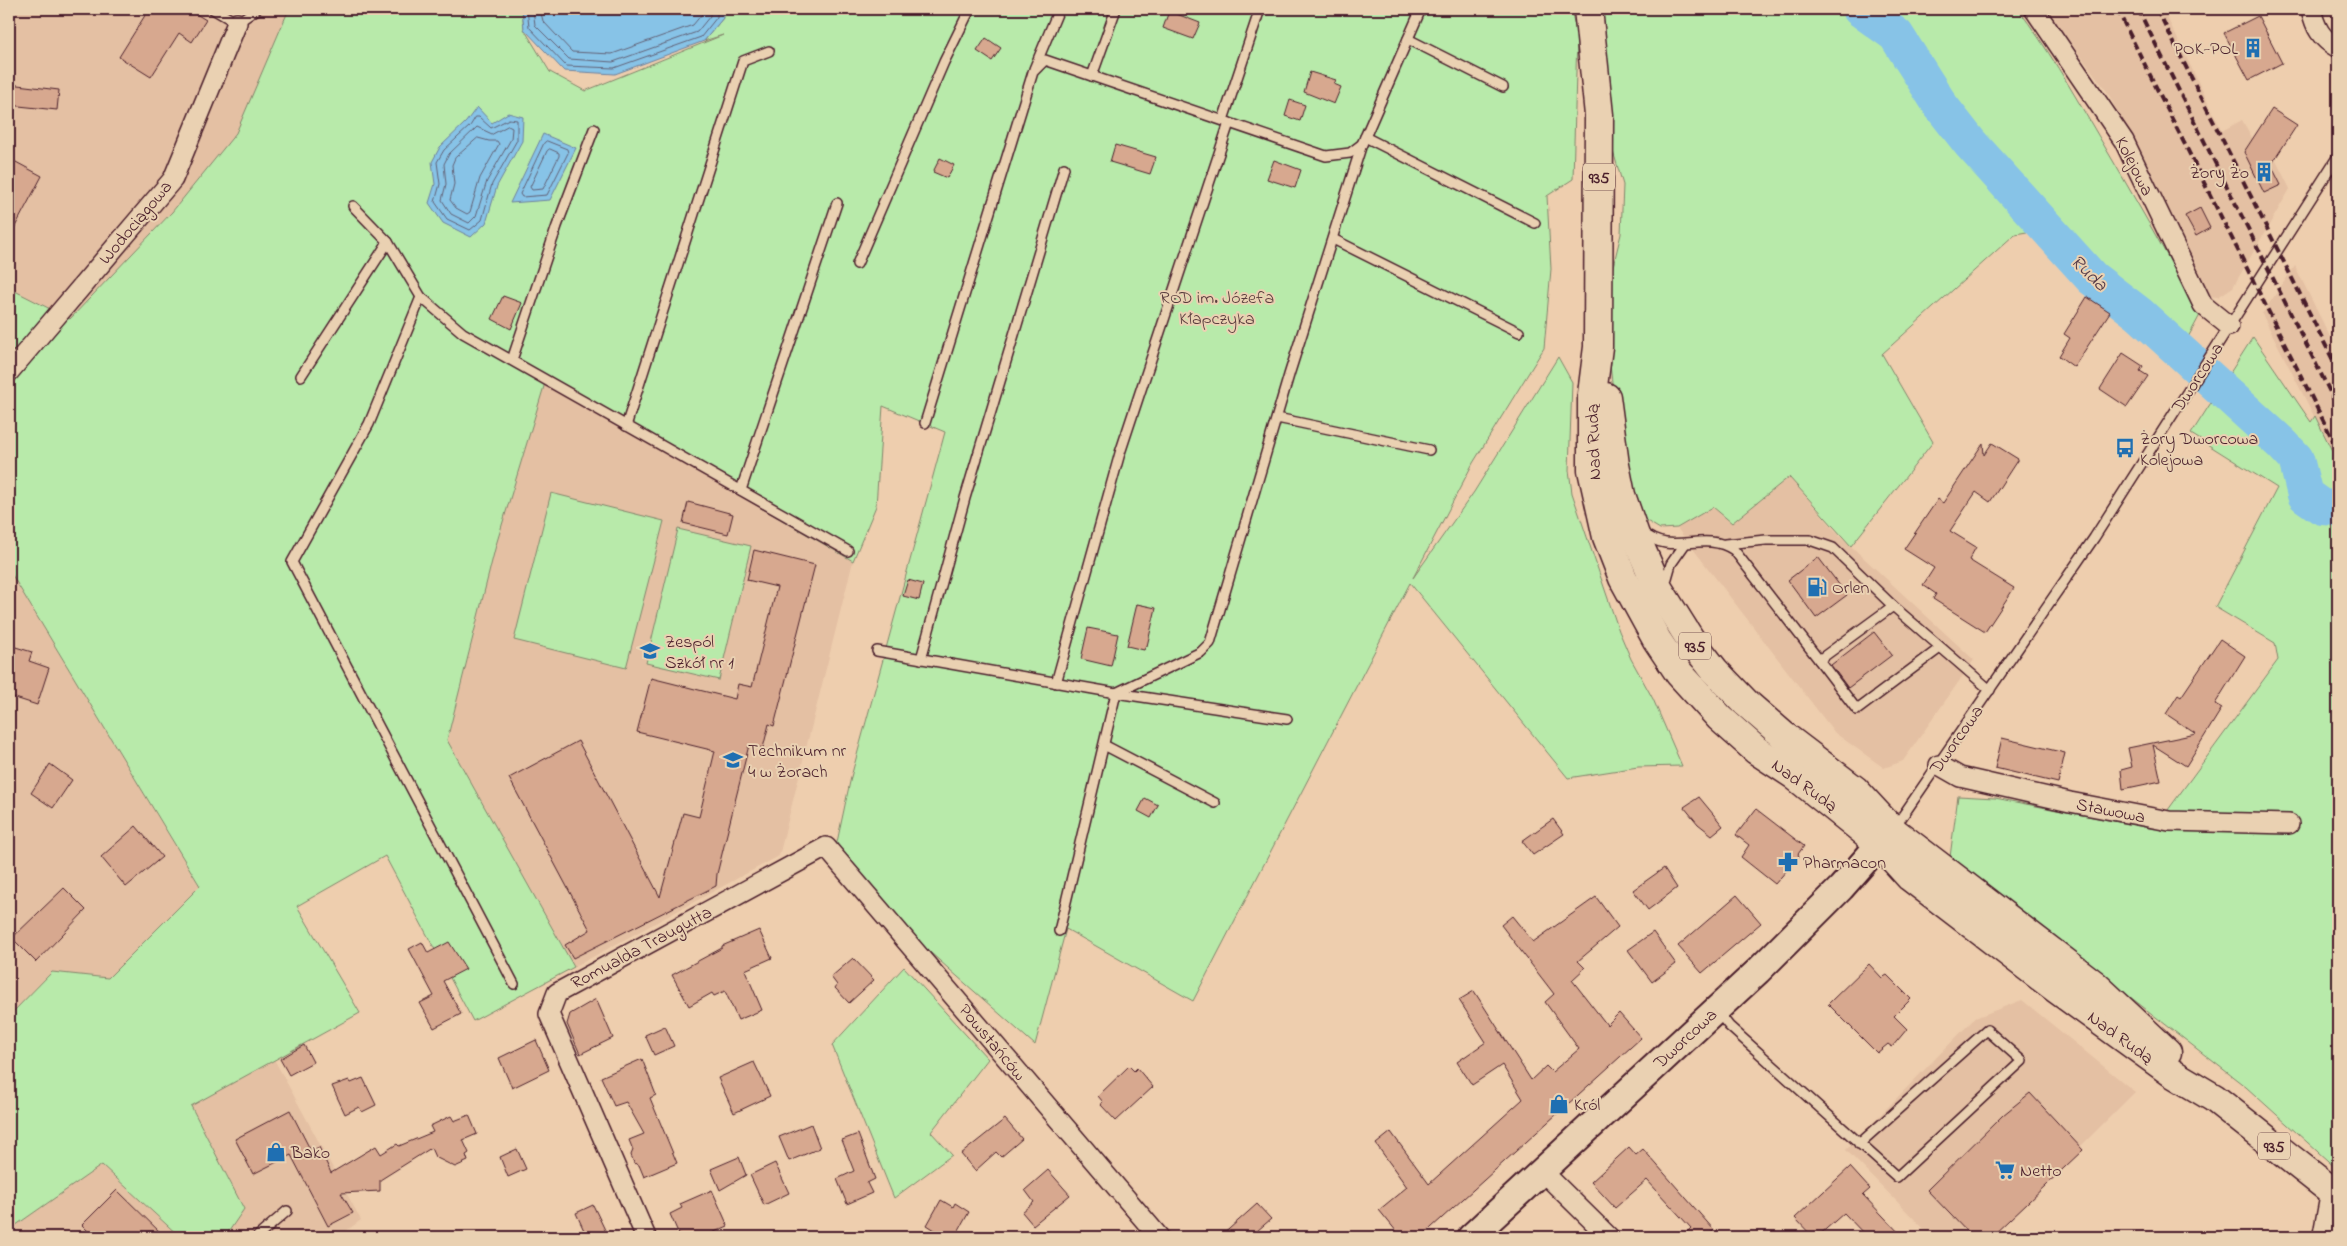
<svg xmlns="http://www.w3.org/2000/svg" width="2347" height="1246" font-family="'Indie Flower',sans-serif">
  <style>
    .built { fill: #e4c0a3 }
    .green { fill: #b8eaaa; stroke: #81846a }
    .water { fill: #87c3e7; stroke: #6f819c }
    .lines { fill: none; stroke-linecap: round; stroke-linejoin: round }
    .shore { stroke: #626176; stroke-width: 1 }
    .river { stroke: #87c3e7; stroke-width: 36 }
    .building { fill: #d7a88f; stroke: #4a1f2b }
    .lane-casing { stroke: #4a1f2b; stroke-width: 12 }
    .street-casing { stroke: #4a1f2b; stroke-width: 22 }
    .secondary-casing { stroke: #4a1f2b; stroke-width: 30 }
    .primary-casing { stroke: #4a1f2b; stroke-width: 31 }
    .lane { stroke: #ead1b2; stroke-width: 9 }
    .street { stroke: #ead1b2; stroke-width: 19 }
    .secondary { stroke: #ead1b2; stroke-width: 26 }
    .primary { stroke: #ead1b2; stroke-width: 28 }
    .rail { stroke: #4a1f2b; stroke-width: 4; stroke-dasharray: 8 4; stroke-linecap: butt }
    .labels { text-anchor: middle; stroke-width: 4; stroke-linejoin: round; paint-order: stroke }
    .shield { fill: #ead1b2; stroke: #7a5454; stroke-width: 1 }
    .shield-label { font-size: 16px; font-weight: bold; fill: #4a1f2b }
    .poi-label { font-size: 18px; fill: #4a1f2b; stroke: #ead1b2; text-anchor: start }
    .street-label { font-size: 18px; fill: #4a1f2b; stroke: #ead1b2 }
    .park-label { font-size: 18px; fill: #5a3d3e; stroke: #ead1b2 }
    .water-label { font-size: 19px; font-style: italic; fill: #533847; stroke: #ead1b2 }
  </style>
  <rect width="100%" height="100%" fill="#eeceae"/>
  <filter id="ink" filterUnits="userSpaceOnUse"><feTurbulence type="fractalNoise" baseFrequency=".02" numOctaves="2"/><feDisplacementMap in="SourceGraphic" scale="10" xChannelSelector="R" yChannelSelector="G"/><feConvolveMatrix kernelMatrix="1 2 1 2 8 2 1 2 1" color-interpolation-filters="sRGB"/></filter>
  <g filter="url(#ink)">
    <g class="built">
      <polygon points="9,9 289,9 237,133 172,212 70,319 9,288"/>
      <polygon points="2046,9 2163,9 2222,131 2242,120 2254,141 2272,153 2290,189 2233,287 2218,297 2207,296 2108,93"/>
      <polygon points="2295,266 2338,353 2338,463 2262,314"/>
      <polygon points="544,383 853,561 779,856 574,967 447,740 496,545"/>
      <polygon points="1789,477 1839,535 1974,660 1903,761 1884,768 1835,733 1677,528 1713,507 1732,523"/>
      <polygon points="9,570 200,887 108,978 52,972 9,1016"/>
      <polygon points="2022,1000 2135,1092 1990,1237 1932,1237 1846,1150 1975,1018"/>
      <polygon points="274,1059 361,1220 338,1237 225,1237 244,1208 191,1106"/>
      <polygon points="102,1165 180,1237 9,1237 9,1230"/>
    </g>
    <g class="green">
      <polygon points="289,9 522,9 524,29 550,72 585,91 723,35 704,41 723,18 721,9 1571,9 1577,36 1573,179 1547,196 1551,269 1544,348 1473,463 1413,578 1474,492 1558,357 1572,382 1569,470 1572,493 1619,631 1631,659 1653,699 1682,766 1638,767 1568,778 1410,583 1193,1001 1066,929 1035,1045 923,946 836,847 851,777 945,432 883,406 876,506 853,561 545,383 496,545 447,740 574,967 473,1021 385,856 297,906 360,1013 191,1106 244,1209 225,1237 180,1237 102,1165 9,1230 9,1016 52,972 108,978 200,886 9,570 9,288 70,319 172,212 236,133"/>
      <path d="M1600,9H2018C2047,47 2071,89 2095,130C2131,191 2166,253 2200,315L2185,343L2104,276L2063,226L2015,234L1882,354L1933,442L1851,546L1789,477L1732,523L1713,507L1677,528L1660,529L1640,517L1618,434L1609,356V283L1621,234L1623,185L1610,141Z"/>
      <polygon points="2253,337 2311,422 2315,416 2338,463 2338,1170 2246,1087 1950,857 1958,796 1995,798 2154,829 2278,660 2275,643 2215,607 2277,488 2191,434"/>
      <polygon points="551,493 664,521 626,668 514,640"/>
      <polygon points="678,529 751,546 719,680 646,663"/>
      <polygon points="904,967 988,1059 931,1132 952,1155 894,1198 832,1045"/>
    </g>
    <g class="water">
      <polygon points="522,9 721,9 723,18 704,41 615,74 564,71 524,29"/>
      <polygon points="477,107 492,123 508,113 523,117 522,141 497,186 486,223 471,237 443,223 429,203 435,184 432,162 440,147 466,122"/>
      <polygon points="543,134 576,148 550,200 510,203"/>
    </g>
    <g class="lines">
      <g class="shore">
        <polyline points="527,9 529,27 566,66 614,68 701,37 717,17 717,9"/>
        <polyline points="533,9 535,25 569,59 613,62 697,32 710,16 710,9"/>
        <polyline points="540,9 543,21 572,52 612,54 693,25 702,14 703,9"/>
        <polygon points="476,117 479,117 491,128 509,119 517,120 517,140 492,184 482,220 470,230 447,219 435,202 440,184 437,162 444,150 470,126"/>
        <polygon points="508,126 512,128 511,139 487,181 476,216 469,223 451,214 442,200 446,184 444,164 449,154 477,127 492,134"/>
        <polygon points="478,138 489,141 497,141 499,144 480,178 470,212 467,214 456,208 450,200 454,184 452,165 455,158"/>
        <polygon points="547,141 567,149 568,153 547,195 522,197 520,194 544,143"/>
        <polygon points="550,149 559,153 559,156 543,189 532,190 530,187 547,151"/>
      </g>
      <polyline class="river" points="1860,9 1896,35 1941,106 1970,143 2092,278 2139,314 2282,444 2296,459 2305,495 2322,507 2338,508"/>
    </g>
    <g class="building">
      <polygon points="149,9 188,9 206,20 192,42 179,33 151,77 119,57"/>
      <polygon points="1169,11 1200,23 1193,39 1163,28"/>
      <polygon points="2258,16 2282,63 2249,80 2224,33"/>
      <polygon points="986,38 1001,48 992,61 977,51"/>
      <polygon points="1310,72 1336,80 1334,84 1341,87 1334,104 1304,92"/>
      <polygon points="9,84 59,90 57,110 9,105"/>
      <polygon points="1290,100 1305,105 1300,121 1285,116"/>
      <polygon points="2272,109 2297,125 2271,165 2281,185 2264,193 2244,152"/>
      <polygon points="1115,145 1156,157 1150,174 1110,162"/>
      <polygon points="940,158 954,165 947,178 933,172"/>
      <polygon points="1274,160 1301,170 1295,188 1267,179"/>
      <polygon points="14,161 42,176 9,238 9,170"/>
      <polygon points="2200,208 2210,228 2196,236 2185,216"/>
      <polygon points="503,296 522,303 511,329 492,319"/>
      <polygon points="2087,297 2110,312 2074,367 2059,356 2070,338 2064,334"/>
      <polygon points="2123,353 2143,366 2140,371 2148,376 2127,407 2100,389"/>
      <polygon points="1983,443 1984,455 1992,443 2018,459 1990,502 1976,492 1950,531 1976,547 1969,560 2014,588 1985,632 1933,599 1936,594 1923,585 1934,568 1904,549 1938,499 1943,503"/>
      <polygon points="688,502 733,514 728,534 683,523"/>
      <polygon points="754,550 815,565 774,726 769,724 763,748 749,745 717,874 716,886 573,958 565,945 590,930 509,778 578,741 660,897 683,813 699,817 715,751 637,732 651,678 735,699 738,684 752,687 777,587 747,580"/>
      <polygon points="1818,557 1847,595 1816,618 1788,580"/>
      <polygon points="908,580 923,584 919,600 903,596"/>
      <polygon points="1137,604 1156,608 1147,646 1146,646 1144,650 1127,646"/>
      <polygon points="1088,628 1118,634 1111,666 1081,659"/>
      <polygon points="1874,632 1892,655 1848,688 1831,665"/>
      <polygon points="2220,639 2245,656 2215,704 2222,708 2186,766 2153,745 2161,781 2123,789 2121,770 2132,767 2128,748 2196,734 2166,714 2178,695 2181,697"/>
      <polygon points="9,645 32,652 29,661 49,668 37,705 9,696"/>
      <polygon points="2002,738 2065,753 2058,783 1995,768"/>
      <polygon points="50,764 72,780 53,808 31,793"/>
      <polygon points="1699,797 1723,826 1712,835 1698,824 1684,807"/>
      <polygon points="1145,798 1158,805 1151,818 1138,811"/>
      <polygon points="1756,809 1804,846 1798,854 1799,856 1775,884 1741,857 1749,845 1736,835"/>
      <polygon points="1553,819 1564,834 1533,855 1522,841"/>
      <polygon points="136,826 162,857 126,887 101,857"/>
      <polygon points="1664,868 1677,888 1648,910 1633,890"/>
      <polygon points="64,888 86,910 36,962 12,938"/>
      <polygon points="1737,895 1761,923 1702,973 1678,946"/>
      <polygon points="1596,897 1618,927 1578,961 1585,968 1572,980 1607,1025 1619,1013 1641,1038 1421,1237 1401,1237 1379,1210 1407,1187 1376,1144 1391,1132 1429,1184 1523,1099 1502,1065 1472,1085 1457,1062 1486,1042 1459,1000 1474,991 1531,1080 1546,1066 1552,1072 1579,1049 1545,1002 1554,994 1501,925 1512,916 1533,942"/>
      <polygon points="759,930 772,958 745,970 762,1010 738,1020 725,991 714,996 712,993 689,1006 672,975 722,948 722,946"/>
      <polygon points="1653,932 1676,964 1652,982 1628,950"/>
      <polygon points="422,942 428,953 449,942 466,969 443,981 461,1014 434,1028 420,1003 434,996 409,949"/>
      <polygon points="853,958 874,980 849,1003 835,988 837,985 831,977"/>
      <polygon points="1869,964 1882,978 1887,975 1911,999 1894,1016 1907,1029 1892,1047 1888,1044 1877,1053 1828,1004"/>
      <polygon points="596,999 613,1038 580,1054 567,1024 570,1014"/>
      <polygon points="665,1026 674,1046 654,1055 645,1035"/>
      <polygon points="536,1040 549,1070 512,1088 499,1058"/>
      <polygon points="304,1045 313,1062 289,1075 280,1059"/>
      <polygon points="642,1059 656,1095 650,1098 677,1163 644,1177 639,1165 634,1163 631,1155 633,1150 629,1140 644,1134 626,1102 614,1106 601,1077"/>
      <polygon points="754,1062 770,1096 734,1113 718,1078"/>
      <polygon points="1129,1066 1134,1071 1137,1068 1153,1087 1116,1121 1100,1104 1103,1102 1098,1096"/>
      <polygon points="363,1078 376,1105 362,1112 359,1107 345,1114 332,1086 349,1080 351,1083"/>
      <polygon points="2030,1093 2083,1150 1991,1237 1972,1237 1927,1190 2003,1115"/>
      <polygon points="290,1110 311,1151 319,1147 331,1173 376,1146 381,1154 397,1144 399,1146 433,1132 430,1126 451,1116 454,1121 469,1115 477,1134 463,1140 469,1153 466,1155 468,1161 455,1167 435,1157 431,1148 380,1180 380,1191 341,1193 353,1213 328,1226 291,1155 253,1174 235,1139"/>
      <polygon points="1005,1119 1022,1139 1001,1157 996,1152 975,1171 961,1154"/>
      <polygon points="811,1124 820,1148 789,1161 779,1137"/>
      <polygon points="858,1134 875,1179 867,1183 872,1193 847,1204 837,1179 854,1171 842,1140"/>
      <polygon points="1629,1147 1636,1155 1643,1149 1714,1230 1706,1237 1682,1237 1691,1228 1647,1180 1615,1208 1591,1182"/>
      <polygon points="517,1149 526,1169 508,1177 500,1157"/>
      <polygon points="739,1157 746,1175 720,1190 711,1169"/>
      <polygon points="775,1163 789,1193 764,1205 750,1175"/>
      <polygon points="1850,1167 1870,1189 1863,1195 1903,1237 1867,1237 1844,1213 1817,1237 1813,1237 1795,1218"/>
      <polygon points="1048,1170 1070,1195 1033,1225 1022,1212 1034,1202 1025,1190"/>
      <polygon points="117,1190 165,1237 94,1237 82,1225"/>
      <polygon points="712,1190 728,1226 703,1237 680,1237 670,1214 682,1208 680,1204"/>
      <polygon points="941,1200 953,1207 955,1203 969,1212 955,1237 946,1237 927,1225"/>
      <polygon points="1257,1204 1271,1219 1250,1237 1220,1237"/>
      <polygon points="593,1205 606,1232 595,1237 587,1237 576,1213"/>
    </g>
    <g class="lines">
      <defs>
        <g id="lane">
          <polyline points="213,9 237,23 257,9"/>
          <polyline points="1408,39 1503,87"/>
          <polyline points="1034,69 1059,9"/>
          <polyline points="1092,76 1116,9"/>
          <polyline points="1223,120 1260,9"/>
          <polyline points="1365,137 1535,223"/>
          <polyline points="353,206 388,242 421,297 463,333 848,551"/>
          <polyline points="1333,239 1519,332"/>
          <polyline points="857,264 944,62 970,9"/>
          <polyline points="421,297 369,424 292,562 514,984"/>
          <polyline points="512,360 557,226 594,129"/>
          <polyline points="301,376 388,242"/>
          <polyline points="1277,418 1429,450"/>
          <polyline points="925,423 1033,72 1045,60 1326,156 1350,153 1362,144"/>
          <polyline points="626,426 743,61 769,51"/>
          <polyline points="741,490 837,203"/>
          <path d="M1642,532C1672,558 1702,529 1734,550L1819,660L1893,606"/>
          <polyline points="1725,544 1766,540 1810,540 1833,548 1893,606 1990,690"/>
          <polyline points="1665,585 1671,564 1685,544"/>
          <polyline points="877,651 1116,693 1059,931"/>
          <polyline points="921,659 965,498 1064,168"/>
          <polyline points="1819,660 1857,710 1940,648"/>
          <polyline points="1056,683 1120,453 1229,123"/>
          <polyline points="1116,693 1201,652 1210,643 1289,375 1362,144 1421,9"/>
          <polyline points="1116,693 1287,719"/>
          <polyline points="1104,745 1215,803"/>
          <polyline points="1895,827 2094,538 2338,156"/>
          <polyline points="1718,1012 1729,1026 1897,1177 2022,1061 1987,1030 1859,1144"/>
          <polyline points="257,1237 287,1211"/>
        </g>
        <g id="street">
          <polyline points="2034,9 2124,141 2203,305 2229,326"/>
          <path d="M2311,9C2315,27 2321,39 2338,48"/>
          <polyline points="9,372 173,179 237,23"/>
          <polyline points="1939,765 1960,777 2070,802 2169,821 2289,824"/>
          <polyline points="1543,1172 1609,1237"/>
          <polyline points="646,1237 549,1014 557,993 826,847 1159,1237"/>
        </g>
        <polyline id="secondary" points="1471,1237 1758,971 1841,888 1892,830"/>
        <g id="primary">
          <polyline points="1588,9 1599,115 1598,347 1592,394 1592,470 1607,537 1623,578 1657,640 1679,673 1720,718 1756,750 1794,775 1881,845 1910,877 2055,988 2172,1073 2214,1098 2338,1196"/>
          <polyline points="1606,397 1615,465 1621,495 1635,535 1658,588 1690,639 1715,671 1746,703 1784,736 1855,790 1892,830 2095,985 2167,1052"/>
          <polyline points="2327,1237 2335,1194"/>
        </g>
      </defs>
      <use href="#lane" class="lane-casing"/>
      <use href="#street" class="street-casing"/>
      <use href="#secondary" class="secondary-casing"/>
      <use href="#primary" class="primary-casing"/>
      <use href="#lane" class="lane"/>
      <use href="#street" class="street"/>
      <use href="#secondary" class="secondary"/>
      <use href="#primary" class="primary"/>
      <g class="rail">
        <polyline points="2117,9 2338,450"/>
        <polyline points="2138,9 2338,408"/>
        <polyline points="2157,9 2338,370"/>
      </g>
    </g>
  </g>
  <defs>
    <symbol id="building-bare" viewBox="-9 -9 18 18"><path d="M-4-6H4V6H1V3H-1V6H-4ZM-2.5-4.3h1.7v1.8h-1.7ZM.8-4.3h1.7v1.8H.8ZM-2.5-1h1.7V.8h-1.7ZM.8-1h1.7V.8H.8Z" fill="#1f6fb2" stroke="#ead1b2" stroke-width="2.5" paint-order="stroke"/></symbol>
    <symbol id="bus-bare" viewBox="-9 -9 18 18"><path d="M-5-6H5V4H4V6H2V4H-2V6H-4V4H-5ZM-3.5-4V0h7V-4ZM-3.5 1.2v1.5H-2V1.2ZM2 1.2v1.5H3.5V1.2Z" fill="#1f6fb2" stroke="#ead1b2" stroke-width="2.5" paint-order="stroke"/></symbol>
    <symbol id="fuel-bare" viewBox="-9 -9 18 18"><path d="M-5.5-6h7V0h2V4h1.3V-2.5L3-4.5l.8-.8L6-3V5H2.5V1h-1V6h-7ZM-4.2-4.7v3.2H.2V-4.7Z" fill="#1f6fb2" stroke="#ead1b2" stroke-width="2.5" paint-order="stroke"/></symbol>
    <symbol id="school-bare" viewBox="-9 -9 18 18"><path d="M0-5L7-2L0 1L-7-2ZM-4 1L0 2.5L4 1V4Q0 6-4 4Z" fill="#1f6fb2" stroke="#ead1b2" stroke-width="2.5" paint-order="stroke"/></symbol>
    <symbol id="pharmacy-bare" viewBox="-9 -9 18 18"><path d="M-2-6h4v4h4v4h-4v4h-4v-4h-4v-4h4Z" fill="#1f6fb2" stroke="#ead1b2" stroke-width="2.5" paint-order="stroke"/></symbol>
    <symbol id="shop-bare" viewBox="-9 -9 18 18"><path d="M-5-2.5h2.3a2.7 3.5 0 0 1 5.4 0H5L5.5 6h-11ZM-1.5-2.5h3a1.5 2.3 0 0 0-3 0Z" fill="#1f6fb2" stroke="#ead1b2" stroke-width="2.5" paint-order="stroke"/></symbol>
    <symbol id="supermarket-bare" viewBox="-9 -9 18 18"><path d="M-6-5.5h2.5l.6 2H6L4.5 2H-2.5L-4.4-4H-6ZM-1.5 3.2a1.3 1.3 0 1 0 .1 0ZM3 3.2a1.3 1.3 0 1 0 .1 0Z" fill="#1f6fb2" stroke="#ead1b2" stroke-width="2.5" paint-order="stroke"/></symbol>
  </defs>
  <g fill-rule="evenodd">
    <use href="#building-bare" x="2239" y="34" width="28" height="28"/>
    <use href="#building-bare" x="2250" y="158" width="28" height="28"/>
    <use href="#bus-bare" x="2111" y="434" width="28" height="28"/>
    <use href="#fuel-bare" x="1803" y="573" width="28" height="28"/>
    <use href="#school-bare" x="636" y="637" width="28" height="28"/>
    <use href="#school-bare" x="719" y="746" width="28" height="28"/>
    <use href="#pharmacy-bare" x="1774" y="848" width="28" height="28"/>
    <use href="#shop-bare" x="1545" y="1090" width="28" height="28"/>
    <use href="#shop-bare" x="262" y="1138" width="28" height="28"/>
    <use href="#supermarket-bare" x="1991" y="1156" width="28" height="28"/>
  </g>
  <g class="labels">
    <g class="shield">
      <rect x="1583" y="163.5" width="32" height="27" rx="4"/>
      <rect x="1679" y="632.5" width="32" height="27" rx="4"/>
      <rect x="2258" y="1132.5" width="32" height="27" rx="4"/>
    </g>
    <g class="shield-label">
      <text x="1599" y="183">935</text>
      <text x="1695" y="652">935</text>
      <text x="2274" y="1152">935</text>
    </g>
    <g class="poi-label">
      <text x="2238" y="54" text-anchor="end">POK-POL</text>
      <text x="2249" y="178" text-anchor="end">Żory Żo</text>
      <text x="2140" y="444">Żory Dworcowa<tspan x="2140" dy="21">Kolejowa</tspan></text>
      <text x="1832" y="593">Orlen</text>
      <text x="665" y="647">Zespól<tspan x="665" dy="21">Szkół nr 1</tspan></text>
      <text x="748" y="756">Technikum nr<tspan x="748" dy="21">4 w Żorach</tspan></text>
      <text x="1803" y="868">Pharmacon</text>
      <text x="1574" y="1110">Król</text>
      <text x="291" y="1158">Bako</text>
      <text x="2020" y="1176">Netto</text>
    </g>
    <g class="street-label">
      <text transform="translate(2135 166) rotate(63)" y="6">Kolejowa</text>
      <text transform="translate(135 222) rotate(-50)" y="6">Wodociągowa</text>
      <text transform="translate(2197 377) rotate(-57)" y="6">Dworcowa</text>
      <text transform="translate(1593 442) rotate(-92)" y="6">Nad Rudą</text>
      <text transform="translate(1956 739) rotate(-55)" y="6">Dworcowa</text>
      <text transform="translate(1805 785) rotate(36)" y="6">Nad Rudą</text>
      <text transform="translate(2111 810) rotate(11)" y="6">Stawowa</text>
      <text transform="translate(641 947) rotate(-28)" y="6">Romualda Traugutta</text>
      <text transform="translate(2121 1037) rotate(36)" y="6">Nad Rudą</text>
      <text transform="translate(1685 1038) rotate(-43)" y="6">Dworcowa</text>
      <text transform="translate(993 1042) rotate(50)" y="6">Powstańców</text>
    </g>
    <g class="park-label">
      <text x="1217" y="303">ROD im. Józefa<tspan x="1217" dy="21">Kłapczyka</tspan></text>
    </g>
    <g class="water-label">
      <text transform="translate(2090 272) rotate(44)" y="7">Ruda</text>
    </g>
  </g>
  <rect width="2347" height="1246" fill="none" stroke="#ead1b2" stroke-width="30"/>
  <rect x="15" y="15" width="2317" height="1216" fill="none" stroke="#4a1f2b" stroke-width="2" filter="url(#ink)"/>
</svg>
